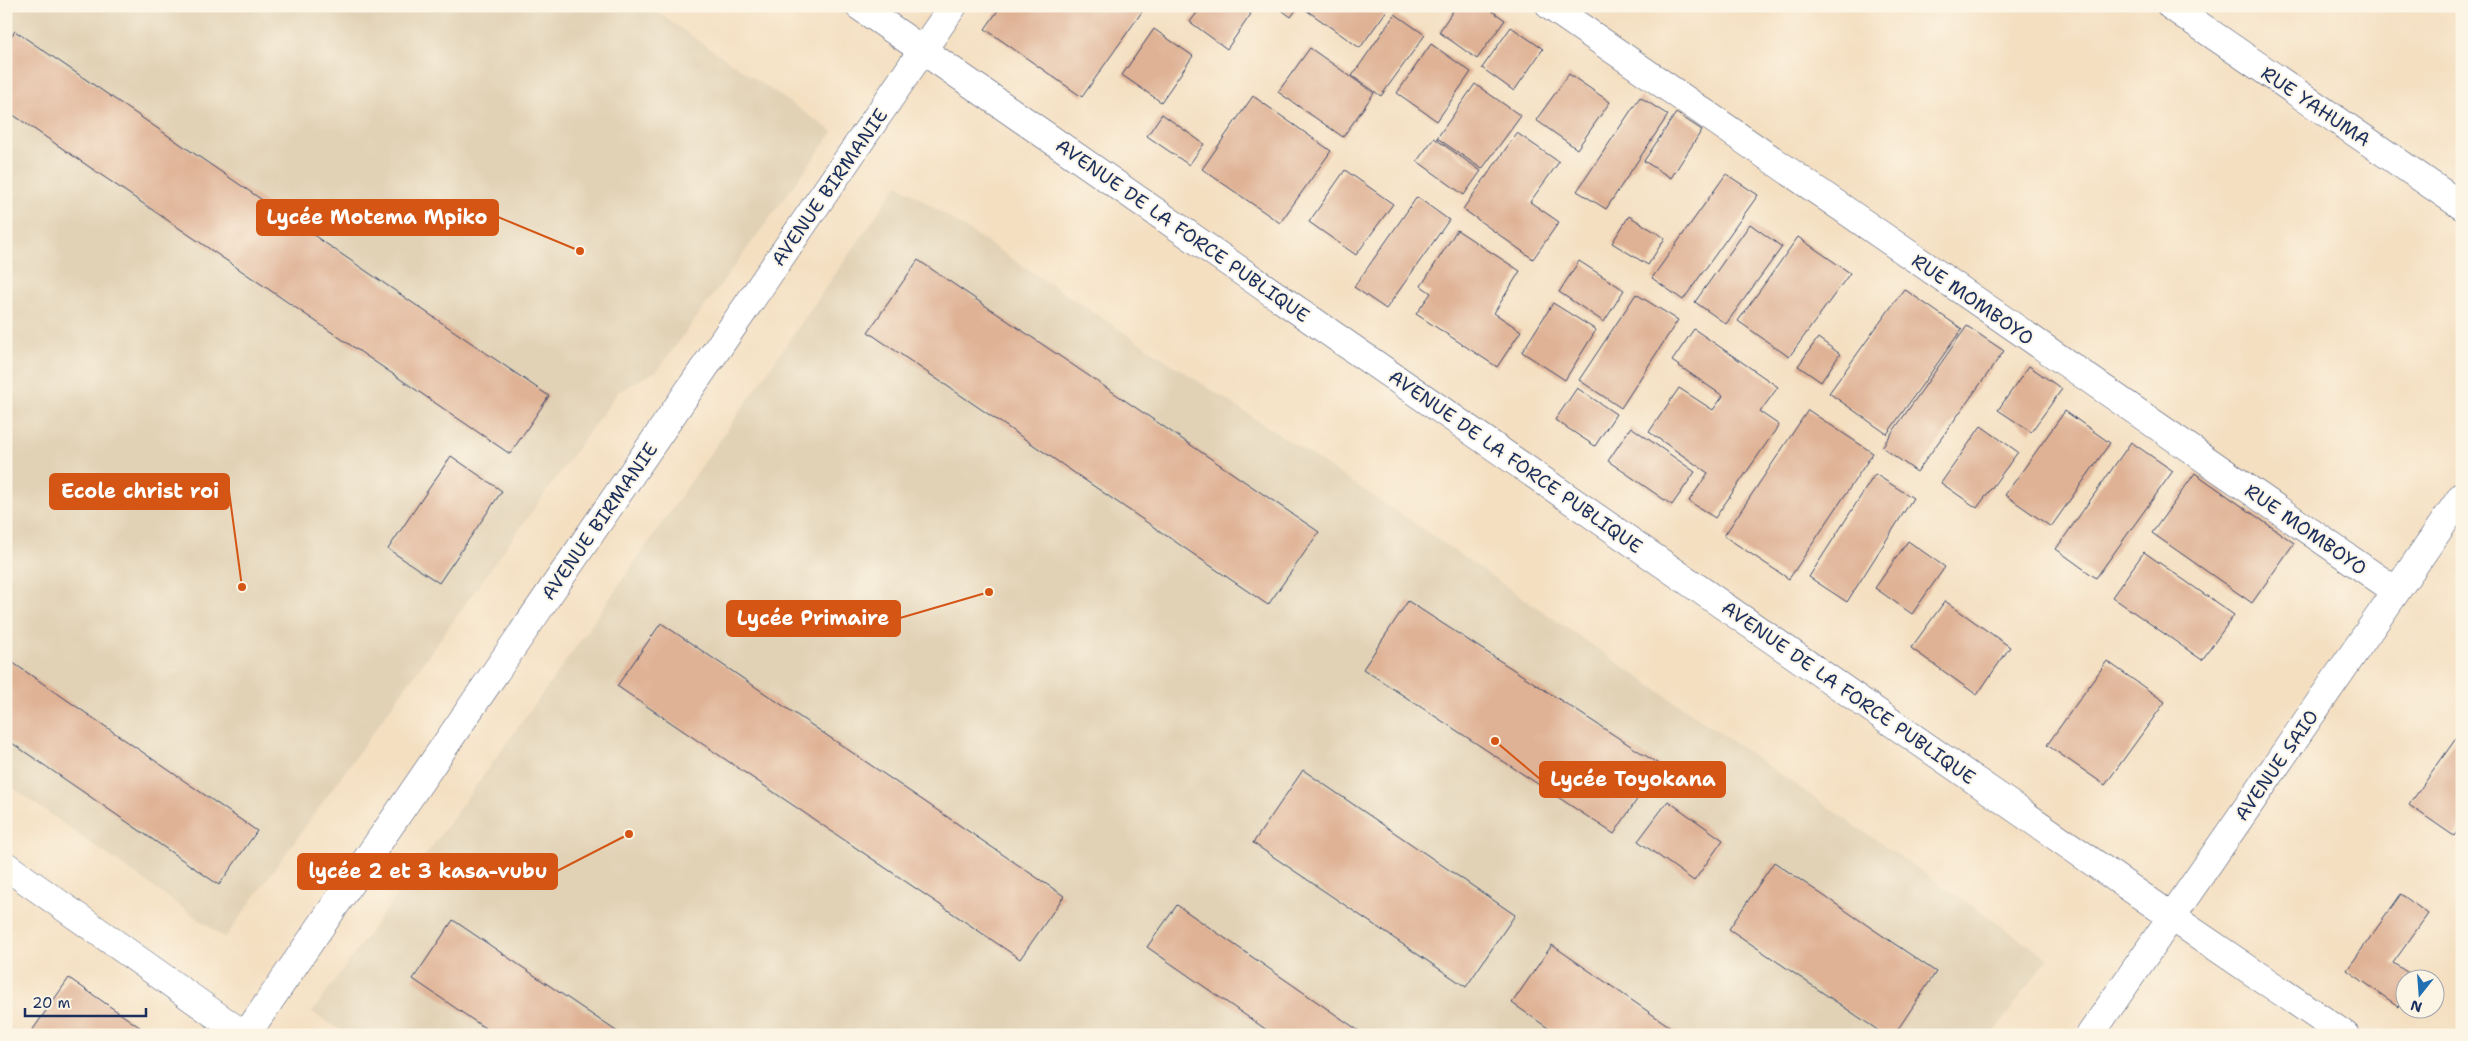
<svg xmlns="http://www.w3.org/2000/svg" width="2468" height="1041" font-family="'Shantell Sans',sans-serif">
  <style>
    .built { fill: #e1d2b6 }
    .building { fill: #dfb295 }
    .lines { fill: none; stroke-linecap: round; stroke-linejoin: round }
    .minor-casing { stroke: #3c496d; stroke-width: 29 }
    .tertiary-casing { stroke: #3c496d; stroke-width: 29 }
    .minor { stroke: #fff; stroke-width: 28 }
    .tertiary { stroke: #fff; stroke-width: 28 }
    .labels { text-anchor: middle; stroke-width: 4; stroke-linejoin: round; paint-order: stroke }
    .street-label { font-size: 19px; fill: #1b2f5e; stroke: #fcf5e5 }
    .leader { fill: none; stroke: #d45514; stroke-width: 2 }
    .callout-dot { fill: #d45514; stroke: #fcf5e5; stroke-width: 2 }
    .callout { fill: #d45514; stroke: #d45514; stroke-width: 2 }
    .callout-label { font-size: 20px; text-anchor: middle; font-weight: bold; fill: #fff }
  </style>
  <rect width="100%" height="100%" fill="#fcf5e5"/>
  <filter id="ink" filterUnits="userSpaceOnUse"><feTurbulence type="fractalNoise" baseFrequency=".02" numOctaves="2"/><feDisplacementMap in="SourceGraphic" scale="10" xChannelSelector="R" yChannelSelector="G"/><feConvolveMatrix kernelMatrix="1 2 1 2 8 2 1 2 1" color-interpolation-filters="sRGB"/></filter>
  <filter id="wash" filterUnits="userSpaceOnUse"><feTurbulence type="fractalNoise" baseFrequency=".0096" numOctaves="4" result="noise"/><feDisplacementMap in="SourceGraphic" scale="20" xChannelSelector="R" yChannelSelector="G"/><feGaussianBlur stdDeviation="1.12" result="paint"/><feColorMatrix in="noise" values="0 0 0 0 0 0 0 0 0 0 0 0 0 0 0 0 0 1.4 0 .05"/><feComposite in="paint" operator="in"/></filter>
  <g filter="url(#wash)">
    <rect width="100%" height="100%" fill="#f4dfc1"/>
    <g class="built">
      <polygon points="6,6 648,6 833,132 658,370 618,392 225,938 6,783"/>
      <polygon points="898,184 1414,523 2048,958 1992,1035 347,1035 312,1012 566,661"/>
    </g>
    <g id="blocks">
      <g class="building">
        <polygon points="1001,6 1146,6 1082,97 985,29"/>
        <polygon points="1202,6 1240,6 1251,14 1227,49 1190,22"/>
        <polygon points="1276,6 1299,6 1291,17"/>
        <polygon points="1308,6 1390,6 1360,48 1306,10"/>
        <polygon points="1456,6 1485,6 1505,20 1477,59 1439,32"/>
        <polygon points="1395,14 1425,35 1381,96 1352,76"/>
        <polygon points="1511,27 1543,49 1514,91 1482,68"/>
        <polygon points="1154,29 1193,56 1161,102 1122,75"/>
        <polygon points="15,31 549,396 510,454 6,110 6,43"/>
        <polygon points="1431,44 1471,72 1437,121 1397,93"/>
        <polygon points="1310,48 1374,93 1343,137 1278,92"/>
        <polygon points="1569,74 1610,102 1577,149 1536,120"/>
        <polygon points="1475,84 1521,116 1482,169 1437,138"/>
        <polygon points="1253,96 1331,151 1280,223 1202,169"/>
        <polygon points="1640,97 1668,115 1606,209 1577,191"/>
        <polygon points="1676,113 1702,130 1671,178 1644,161"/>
        <polygon points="1162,114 1204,144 1189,165 1147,136"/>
        <polygon points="1517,133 1559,162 1530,202 1559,222 1533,259 1463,209"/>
        <polygon points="1434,138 1481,171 1464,195 1417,161"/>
        <polygon points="1345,170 1393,204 1356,255 1309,222"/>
        <polygon points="1726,174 1758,195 1683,300 1652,278"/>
        <polygon points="1417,197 1449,220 1386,309 1354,287"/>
        <polygon points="1629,216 1665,238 1648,265 1612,243"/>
        <polygon points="1750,224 1782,247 1726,324 1695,302"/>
        <polygon points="1457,230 1520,271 1494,313 1521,331 1497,367 1416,314 1431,293 1421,286"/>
        <polygon points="1798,237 1850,273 1789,357 1738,321"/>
        <polygon points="918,260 1319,532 1268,605 868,332"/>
        <polygon points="1579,261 1624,290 1604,322 1559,292"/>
        <polygon points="1904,289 1962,329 1887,434 1829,393"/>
        <polygon points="1636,294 1678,320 1621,408 1579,380"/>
        <polygon points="1553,303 1596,330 1565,380 1522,352"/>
        <polygon points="1967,326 2004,351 1917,472 1882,447"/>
        <polygon points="1694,329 1778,387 1760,412 1779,425 1715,518 1689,501 1708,473 1649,432 1679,388 1713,410 1723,396 1672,361"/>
        <polygon points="1818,338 1840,354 1821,382 1798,366"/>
        <polygon points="2029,366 2062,389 2031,432 1998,410"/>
        <polygon points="1577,388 1616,414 1595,446 1555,420"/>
        <polygon points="1808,410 1873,453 1789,579 1724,536"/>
        <polygon points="2065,411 2110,443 2051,527 2005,495"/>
        <polygon points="1981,426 2018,452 1977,508 1941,483"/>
        <polygon points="1631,427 1695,472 1672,505 1608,461"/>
        <polygon points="2131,442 2173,471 2096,578 2056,549"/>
        <polygon points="451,456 502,491 439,583 388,549"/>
        <polygon points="2195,473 2294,543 2252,603 2152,533"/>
        <polygon points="1875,474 1913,498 1847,602 1809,577"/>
        <polygon points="1908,541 1945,567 1912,614 1875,588"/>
        <polygon points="2144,552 2234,615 2202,660 2112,597"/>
        <polygon points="1408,601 1660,765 1614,834 1363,669"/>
        <polygon points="1945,601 2010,647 1977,695 1911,648"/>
        <polygon points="661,623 1064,896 1020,959 617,686"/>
        <polygon points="6,658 257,831 219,885 6,739"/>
        <polygon points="2107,661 2165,702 2105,785 2047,745"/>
        <polygon points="2462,730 2462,825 2454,836 2409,805"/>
        <polygon points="1303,770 1515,915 1466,987 1253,843"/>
        <polygon points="1668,801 1723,840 1694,881 1638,841"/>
        <polygon points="1774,862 1936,972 1894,1035 1885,1035 1729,929"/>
        <polygon points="2401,894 2428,914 2393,963 2416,978 2406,978 2406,998 2399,1007 2347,970"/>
        <polygon points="1177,905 1365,1035 1274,1035 1147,947"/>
        <polygon points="453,920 622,1035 495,1035 413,979"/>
        <polygon points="1552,945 1682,1035 1558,1035 1512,1003"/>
        <polygon points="69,978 151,1035 29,1035"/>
      </g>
    </g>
  </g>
  <g filter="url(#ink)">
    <use href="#blocks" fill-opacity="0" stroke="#3c496d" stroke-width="1"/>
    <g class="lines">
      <defs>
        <g id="minor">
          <polyline points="1550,6 2396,591"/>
          <polyline points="2171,6 2462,206"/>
          <polyline points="6,866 244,1035"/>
          <polyline points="2172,917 2345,1035"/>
        </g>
        <g id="tertiary">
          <polyline points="859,6 2172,917"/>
          <polyline points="246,1035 953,6"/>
          <polyline points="2090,1035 2462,496"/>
        </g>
      </defs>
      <use href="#minor" class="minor-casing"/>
      <use href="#tertiary" class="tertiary-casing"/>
      <use href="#minor" class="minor"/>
      <use href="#tertiary" class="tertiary"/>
    </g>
  </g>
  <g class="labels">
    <g class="street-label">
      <text transform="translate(2316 106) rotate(34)" y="7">RUE YAHUMA</text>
      <text transform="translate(829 187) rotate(-55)" y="7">AVENUE BIRMANIE</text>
      <text transform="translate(1183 230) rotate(35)" y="7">AVENUE DE LA FORCE PUBLIQUE</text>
      <text transform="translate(1973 299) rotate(35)" y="7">RUE MOMBOYO</text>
      <text transform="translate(1516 461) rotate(35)" y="7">AVENUE DE LA FORCE PUBLIQUE</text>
      <text transform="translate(599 521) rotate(-55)" y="7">AVENUE BIRMANIE</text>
      <text transform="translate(2306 529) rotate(35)" y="7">RUE MOMBOYO</text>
      <text transform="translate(1849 692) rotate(35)" y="7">AVENUE DE LA FORCE PUBLIQUE</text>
      <text transform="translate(2276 765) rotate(-55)" y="7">AVENUE SAIO</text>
    </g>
  </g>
  <path class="leader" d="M580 251L498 217M242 587L229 491M989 592L900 618M1495 741L1540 779M629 834L557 871"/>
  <g class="callout-dot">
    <circle cx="580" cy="251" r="5"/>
    <circle cx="242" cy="587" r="5"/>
    <circle cx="989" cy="592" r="5"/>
    <circle cx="1495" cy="741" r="5"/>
    <circle cx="629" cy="834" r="5"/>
  </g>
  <g class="callout">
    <rect x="257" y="200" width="241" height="35" rx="5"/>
    <rect x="50" y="474" width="179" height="35" rx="5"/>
    <rect x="727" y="601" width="173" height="35" rx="5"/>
    <rect x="1540" y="762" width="185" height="35" rx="5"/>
    <rect x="298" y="854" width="259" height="35" rx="5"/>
  </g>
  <g class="callout-label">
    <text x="377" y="224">Lycée Motema Mpiko</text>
    <text x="140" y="498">Ecole christ roi</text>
    <text x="813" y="625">Lycée Primaire</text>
    <text x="1633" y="786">Lycée Toyokana</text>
    <text x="428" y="878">lycée 2 et 3 kasa-vubu</text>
  </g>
  <rect width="2468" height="1041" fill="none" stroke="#fcf5e5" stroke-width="25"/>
  <g transform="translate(2420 994) rotate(197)"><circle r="24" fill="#fcf5e5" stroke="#a2a6af"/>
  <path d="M0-4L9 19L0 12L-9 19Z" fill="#1f6fb2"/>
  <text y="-8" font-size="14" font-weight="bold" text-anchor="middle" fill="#1b2f5e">N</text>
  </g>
  <path d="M25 1008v8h121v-8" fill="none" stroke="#1b2f5e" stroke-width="2.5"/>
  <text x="32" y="1008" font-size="15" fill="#1b2f5e" stroke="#fcf5e5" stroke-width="4" paint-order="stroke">20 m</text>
</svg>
